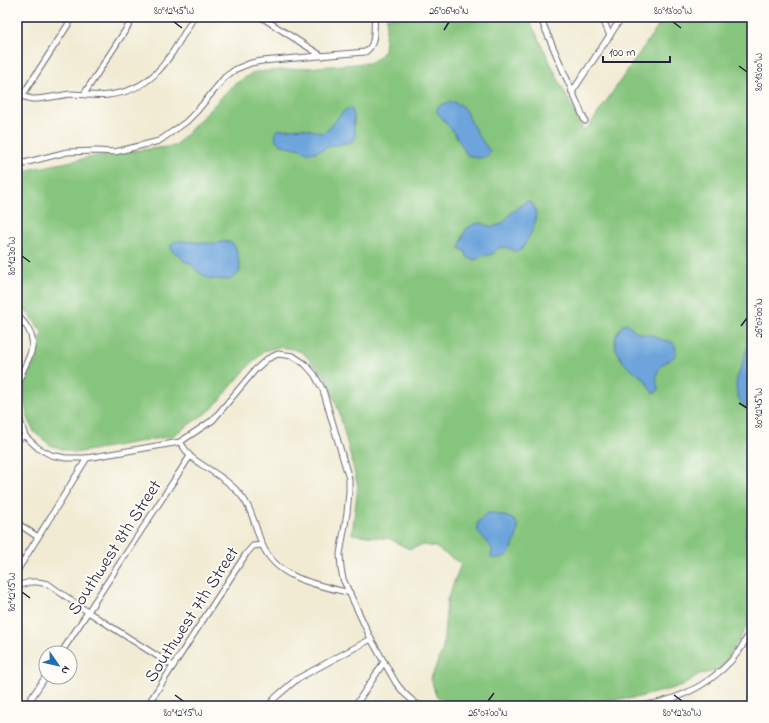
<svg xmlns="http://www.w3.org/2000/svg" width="769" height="723" font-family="'Indie Flower',sans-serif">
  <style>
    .green { fill: #86c57d; stroke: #54745c }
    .water { fill: #6ca4db; stroke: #47638b }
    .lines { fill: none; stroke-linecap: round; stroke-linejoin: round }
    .minor-casing { stroke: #6a6870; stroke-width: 7 }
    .minor { stroke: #fff; stroke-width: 5 }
    .ticks { fill: none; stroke: #22223b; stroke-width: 1.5 }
    .labels { text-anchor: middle; stroke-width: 4; stroke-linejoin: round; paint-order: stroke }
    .street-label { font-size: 18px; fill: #22223b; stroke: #fdfcf7 }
    .neatline { fill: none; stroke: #22223b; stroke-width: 1.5 }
    .ticks-label { font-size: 10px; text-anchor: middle; fill: #22223b }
  </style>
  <rect width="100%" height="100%" fill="#fdfcf7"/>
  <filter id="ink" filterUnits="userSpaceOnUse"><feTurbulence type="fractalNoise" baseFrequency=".025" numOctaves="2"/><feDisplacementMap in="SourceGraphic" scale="8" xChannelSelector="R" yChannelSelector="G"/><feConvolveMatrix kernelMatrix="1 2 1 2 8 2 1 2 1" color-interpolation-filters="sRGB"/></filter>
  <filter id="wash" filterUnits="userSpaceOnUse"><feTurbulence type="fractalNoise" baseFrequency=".012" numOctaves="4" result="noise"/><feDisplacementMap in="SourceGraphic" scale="16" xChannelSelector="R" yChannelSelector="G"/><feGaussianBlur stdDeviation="0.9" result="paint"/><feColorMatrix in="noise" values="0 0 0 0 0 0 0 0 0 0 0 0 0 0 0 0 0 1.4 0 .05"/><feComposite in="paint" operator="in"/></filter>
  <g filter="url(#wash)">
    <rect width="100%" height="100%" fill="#f1ebd3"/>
    <polygon class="green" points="387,17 528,17 583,130 589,126 594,119 664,17 752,17 752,618 720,671 699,674 682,686 635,698 592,701 453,704 436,696 431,678 443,649 447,600 461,564 435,547 423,545 409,549 390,539 352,534 358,486 339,411 324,375 302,352 292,349 279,347 264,351 247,368 212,409 172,436 75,453 50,445 34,432 27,415 24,400 24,382 37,357 42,332 17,299 17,181 28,170 107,154 175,146 233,85 255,72 369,63 378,58 384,51"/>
    <g class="water">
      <path d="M454,102L461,105L464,108L478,135L490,151L487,157L478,158L467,155L455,134L437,112V109C441,103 447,103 454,102Z"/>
      <path d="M349,108L352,110L354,116V129L356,138L351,142L330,146L316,152L309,153L298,148L281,145L276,140L275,132L277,130L303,128L323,133C335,127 337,113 349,108Z"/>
      <path d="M527,201L533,204C541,220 530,235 522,249C514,256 505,242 497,249C495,250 494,253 493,254L482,256L475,260L468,258L465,251L460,249C460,243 464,233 467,228L474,224L481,223L492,227L502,224L511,213Z"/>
      <path d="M179,241C188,241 198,243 207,243C224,245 235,233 238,258C239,263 241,268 239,273L230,280L209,279L196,270L190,263L184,261L179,255L172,251L171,245L174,242Z"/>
      <path d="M752,303V408C741,408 736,396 736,385C736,379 739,373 741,367C745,356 748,346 750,334C752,323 748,314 752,303Z"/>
      <path d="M626,323C631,325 633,330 639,333C643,335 647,334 652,335C655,335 657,338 660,339C671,343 676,339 676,354C674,358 670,359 666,362C655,369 655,380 659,390L655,393C648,391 649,384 644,379C639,374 632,371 627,366C614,353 609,335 626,323Z"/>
      <path d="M488,513C495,512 498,515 504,516C524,520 518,534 512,548C510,551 511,551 509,554C505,558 496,559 491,558L492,549L477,530C476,522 482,516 488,513Z"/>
      <path d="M752,522V547C745,538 743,530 752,522Z"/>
    </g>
  </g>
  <g filter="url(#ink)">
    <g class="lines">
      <defs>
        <g id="minor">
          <polyline points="261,17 322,56"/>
          <polyline points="540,17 585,121"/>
          <polyline points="602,17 610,36"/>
          <polyline points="572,92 622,17"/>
          <path d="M17,94C21,96 27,98 32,99C41,100 60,95 71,94C83,94 96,97 108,95C157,90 171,54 194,17"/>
          <polyline points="84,94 134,17"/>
          <polyline points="22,96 73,17"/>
          <polyline points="17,158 24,163"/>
          <path d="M17,170L24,163L67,152L96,151L115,152L159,141L186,122L197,111L225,77L236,69L251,63L262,61L365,52C377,45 373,29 375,17"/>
          <path d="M17,315C48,346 24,356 17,388"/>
          <polyline points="17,411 25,436 38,448 51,455 66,458 87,458 180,442 213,420 255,370 267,359 278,354 293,356 305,364 314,374 323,390 349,479 349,492 347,513 340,554 341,569 343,579 371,639 396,683 404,693 415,703 421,706"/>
          <polyline points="17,439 25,436"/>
          <path d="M180,442C184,447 187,453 191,457C206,469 223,476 236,490C252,505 254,525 262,544C276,579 318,585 350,593"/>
          <polyline points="17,523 38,537"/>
          <polyline points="17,571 87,458"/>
          <polyline points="17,586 30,582 38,582 48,584 88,612 173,666"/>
          <polyline points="61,653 190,456"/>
          <polyline points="26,706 46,676"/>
          <polyline points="147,706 246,554 253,546 262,545"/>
          <polyline points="268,706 276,697 297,679 371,639"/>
          <polyline points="355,706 384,662"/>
          <path d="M622,706C630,706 639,706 647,705C682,699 717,681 739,651C744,644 748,635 752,627"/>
        </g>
      </defs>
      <use href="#minor" class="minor-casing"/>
      <use href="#minor" class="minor"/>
    </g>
  </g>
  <path class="ticks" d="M174,22L182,28M673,22L681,28M444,30L449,22M739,66L747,72M22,256L30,262M741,326L747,318M739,403L747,408M22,592L30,598M175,695L183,701M674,695L682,701M488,701L494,693"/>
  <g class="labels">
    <g class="street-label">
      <text transform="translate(114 547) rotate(-57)" y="6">Southwest 8th Street</text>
      <text transform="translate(191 614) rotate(-57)" y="6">Southwest 7th Street</text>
    </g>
  </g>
  <rect width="769" height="723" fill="none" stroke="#fdfcf7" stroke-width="44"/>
  <g transform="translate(58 665) rotate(124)"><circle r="19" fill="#fdfcf7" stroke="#a5a5ac"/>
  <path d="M0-3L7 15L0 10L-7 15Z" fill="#1f6fb2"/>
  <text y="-6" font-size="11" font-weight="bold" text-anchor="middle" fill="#22223b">N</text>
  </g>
  <path d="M603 56v6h67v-6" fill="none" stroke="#22223b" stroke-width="2"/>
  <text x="609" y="56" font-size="12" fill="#22223b" stroke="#fdfcf7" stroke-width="3" paint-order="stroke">100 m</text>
  <rect x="22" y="22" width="725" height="679" class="neatline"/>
  <g class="ticks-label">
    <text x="174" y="14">80°12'45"W</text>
    <text x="449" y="14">26°06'40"N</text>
    <text x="673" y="14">80°13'00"W</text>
    <text transform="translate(758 72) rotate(-90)" y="4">80°13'00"W</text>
    <text transform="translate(11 256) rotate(-90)" y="4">80°12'30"W</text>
    <text transform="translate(758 318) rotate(-90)" y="4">26°07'00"N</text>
    <text transform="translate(758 408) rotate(-90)" y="4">80°12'45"W</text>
    <text transform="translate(11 592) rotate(-90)" y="4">80°12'15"W</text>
    <text x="183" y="716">80°12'15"W</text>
    <text x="488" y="716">26°07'00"N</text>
    <text x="682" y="716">80°12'30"W</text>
  </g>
</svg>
